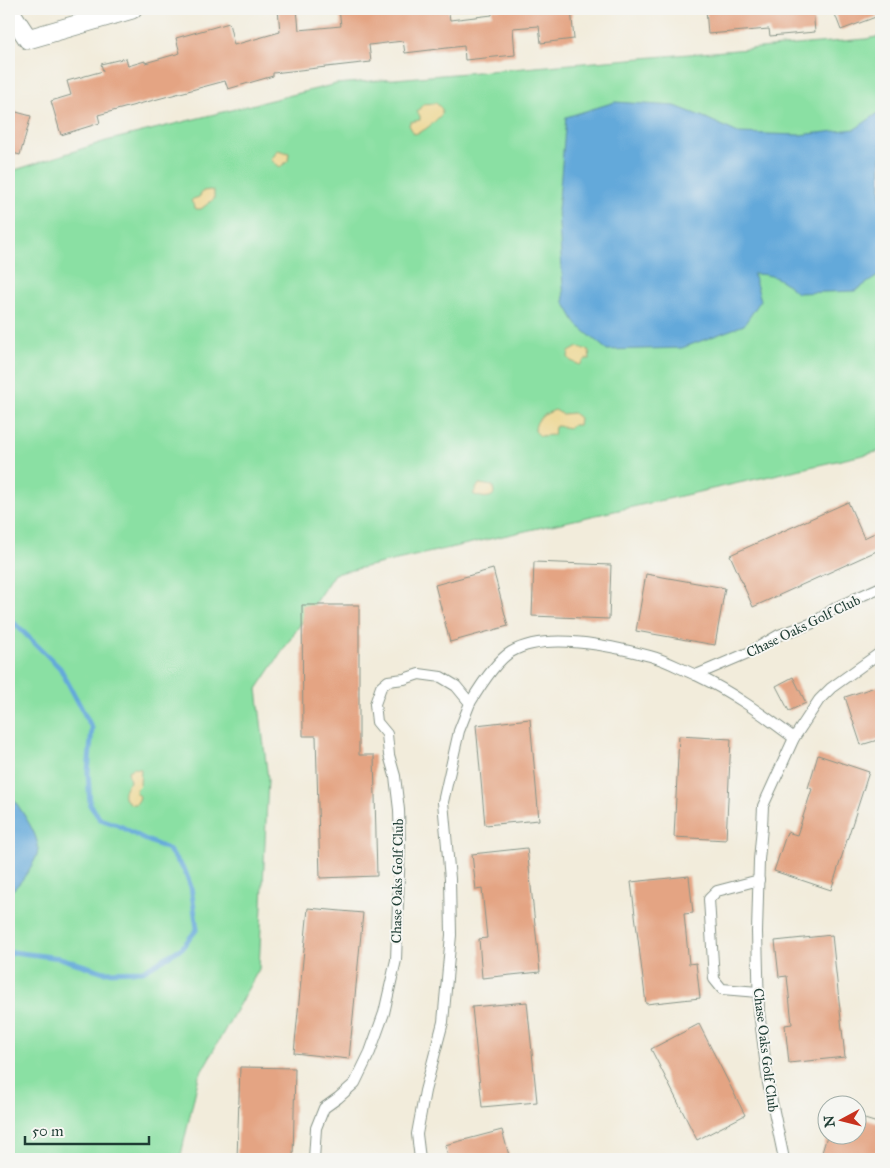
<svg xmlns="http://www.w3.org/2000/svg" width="890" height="1168" font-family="'IM FELL Great Primer',serif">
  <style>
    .green { fill: #8ae0a3; stroke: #548e6c }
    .sand { fill: #eeda9e; stroke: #868c69 }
    .water { fill: #64a9da; stroke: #427387 }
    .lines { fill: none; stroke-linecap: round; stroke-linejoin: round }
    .stream { stroke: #64a9da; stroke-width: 5 }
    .building { fill: #e4a483 }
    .service-casing { stroke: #889488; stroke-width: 12 }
    .minor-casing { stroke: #889488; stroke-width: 21 }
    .service { stroke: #fff; stroke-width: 10 }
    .minor { stroke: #fff; stroke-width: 19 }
    .labels { text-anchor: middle; stroke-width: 4; stroke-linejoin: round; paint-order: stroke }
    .street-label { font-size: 14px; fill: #1f3d34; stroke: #f6f6f2 }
  </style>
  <rect width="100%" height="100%" fill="#f6f6f2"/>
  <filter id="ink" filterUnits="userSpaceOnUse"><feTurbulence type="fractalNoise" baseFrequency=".02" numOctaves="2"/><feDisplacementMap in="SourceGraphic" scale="10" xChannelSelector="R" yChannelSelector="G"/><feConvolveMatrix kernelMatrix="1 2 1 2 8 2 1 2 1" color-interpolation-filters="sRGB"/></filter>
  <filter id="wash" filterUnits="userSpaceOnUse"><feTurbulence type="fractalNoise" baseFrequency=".0096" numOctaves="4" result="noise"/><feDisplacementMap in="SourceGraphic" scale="20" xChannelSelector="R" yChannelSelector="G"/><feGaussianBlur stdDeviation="1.12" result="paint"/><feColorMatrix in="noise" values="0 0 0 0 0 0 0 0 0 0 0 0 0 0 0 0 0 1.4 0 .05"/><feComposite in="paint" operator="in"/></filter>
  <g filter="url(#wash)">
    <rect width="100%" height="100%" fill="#f2ecdb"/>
    <polygon class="green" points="881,36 881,451 334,574 257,689 268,779 259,969 199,1076 180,1159 9,1159 9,172 106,141 336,84 866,39"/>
    <g class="sand">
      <path d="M436,103L442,109V114C434,122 425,132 414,134L409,125L410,122L420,120V116L417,112L423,104Z"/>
      <polygon points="278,150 289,153 288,161 280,167 271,160"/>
      <polygon points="210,190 214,191 214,199 201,209 196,209 191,201 193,199 199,197 203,191"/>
      <polygon points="578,347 584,350 587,349 589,351 590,359 586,359 580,365 571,361 568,357 569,352"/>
      <path d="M555,410L562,414L573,413L579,418L578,425H573L570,428L557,426L555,427L554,435L540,436L535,431C535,418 545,414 555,410Z"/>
      <path d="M479,484L493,486L494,494C489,500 479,497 473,494Z"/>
      <path d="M133,768L141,769L140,785L137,788L136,793L140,796L139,800L136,804H131L124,798C123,791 125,786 130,782L128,771Z"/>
    </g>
    <g class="water">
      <path d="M615,102L675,106L706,118L738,133L799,135L855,129L881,111V274L855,291L797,293C782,279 774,274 753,274L761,300L744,325L682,348L607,350L577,325L564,302L558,210L566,117Z"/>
      <path d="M9,792C17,805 38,832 38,848C38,856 33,863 29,870C23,879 18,886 9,893Z"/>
    </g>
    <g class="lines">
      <polyline class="stream" points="9,618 60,668 92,728 88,772 90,805 100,819 120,826 144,839 168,849 185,871 191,887 197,929 182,948 143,971 104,972 60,958 13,952 9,955"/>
    </g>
    <g id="blocks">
      <g class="building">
        <polygon points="278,9 297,9 299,30 341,26 339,9 448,9 450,20 492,15 492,9 555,9 555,11 571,9 574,39 541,43 539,26 513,28 515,55 465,60 464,46 405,53 403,41 369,45 371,62 273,73 273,76 228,89 225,81 98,115 100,123 61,135 51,101 71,95 67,81 103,71 101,64 126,58 128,66 145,61 145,63 180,53 176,38 229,23 234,45 280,32"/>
        <polygon points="706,9 813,9 815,32 770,36 769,29 708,34"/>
        <polygon points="833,9 881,9 881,15 841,30"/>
        <polygon points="9,110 31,116 20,155 9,152"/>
        <polygon points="848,502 864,538 881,530 881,549 753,607 730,555"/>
        <polygon points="534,562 611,565 609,619 532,616"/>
        <polygon points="493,569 508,626 450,642 435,585"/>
        <polygon points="646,574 725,588 715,645 636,631"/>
        <polygon points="302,605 359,605 359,755 374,755 377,876 320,878 316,736 303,736"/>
        <polygon points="793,677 806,703 789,711 776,686"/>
        <polygon points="881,685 881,739 861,745 845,697"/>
        <polygon points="530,719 539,820 485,825 476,725"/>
        <polygon points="679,736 731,739 726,840 674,837"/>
        <polygon points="818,755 869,772 831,890 774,871 787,832 797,835 812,789 808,788"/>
        <polygon points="527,848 540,972 482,978 479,939 487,938 482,889 476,890 472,854"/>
        <polygon points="689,876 693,913 684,914 689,964 696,963 700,998 646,1004 631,882"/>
        <polygon points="308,908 363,913 349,1059 294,1053"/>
        <polygon points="832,935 845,1057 789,1063 785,1025 792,1024 787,976 779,977 775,941"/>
        <polygon points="527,1002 537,1102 482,1107 472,1007"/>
        <polygon points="699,1024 745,1115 697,1140 651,1049"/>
        <polygon points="240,1067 295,1068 293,1159 237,1159"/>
        <polygon points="858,1117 881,1124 881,1159 820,1159 827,1136 858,1136"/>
        <polygon points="502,1130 510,1159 449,1159 445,1145"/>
      </g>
    </g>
  </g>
  <g filter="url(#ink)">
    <use href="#blocks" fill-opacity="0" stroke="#889488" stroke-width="1"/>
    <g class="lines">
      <defs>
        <g id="service">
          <path d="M696,675C732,692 762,714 794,738"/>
          <path d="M470,703C479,688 497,660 511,652C546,631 612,646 650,656C666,660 681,669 696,675L750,652L779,635L813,623L837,607L881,587"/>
          <polyline points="758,992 722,989 714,979 709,899 717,891 759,880"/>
          <polyline points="314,1159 316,1128 324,1108 338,1098 355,1083 370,1052 384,1013 396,960 400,845 399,810 395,776 389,755 387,734 377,722 375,704 381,687 388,681 404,679 419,674 441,677 456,686 470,703 459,731 443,802 450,879 451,935 443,1022 425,1091 417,1134 420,1159"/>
          <polyline points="784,1159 768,1083 759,1012 757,932 759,860 762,827 763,806 794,738 819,700 831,688 881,652"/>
        </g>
        <polyline id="minor" points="9,10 28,39 132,9"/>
      </defs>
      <use href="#service" class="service-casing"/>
      <use href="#minor" class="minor-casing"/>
      <use href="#service" class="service"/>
      <use href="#minor" class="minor"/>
    </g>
  </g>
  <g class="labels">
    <g class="street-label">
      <text transform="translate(803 626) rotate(-26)" y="5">Chase Oaks Golf Club</text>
      <text transform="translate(397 881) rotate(-89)" y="5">Chase Oaks Golf Club</text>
      <text transform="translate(766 1050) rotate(83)" y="5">Chase Oaks Golf Club</text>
    </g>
  </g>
  <rect width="890" height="1168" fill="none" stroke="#f6f6f2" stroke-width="30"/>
  <g transform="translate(842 1120) rotate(263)"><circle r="24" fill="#f6f6f2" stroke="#a0aca6"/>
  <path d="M0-4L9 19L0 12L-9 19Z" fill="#c8321e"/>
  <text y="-8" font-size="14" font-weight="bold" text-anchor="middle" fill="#1f3d34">N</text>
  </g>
  <path d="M25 1136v8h124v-8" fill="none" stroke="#1f3d34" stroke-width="2.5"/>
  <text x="32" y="1136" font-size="15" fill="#1f3d34" stroke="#f6f6f2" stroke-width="4" paint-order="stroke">50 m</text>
</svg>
